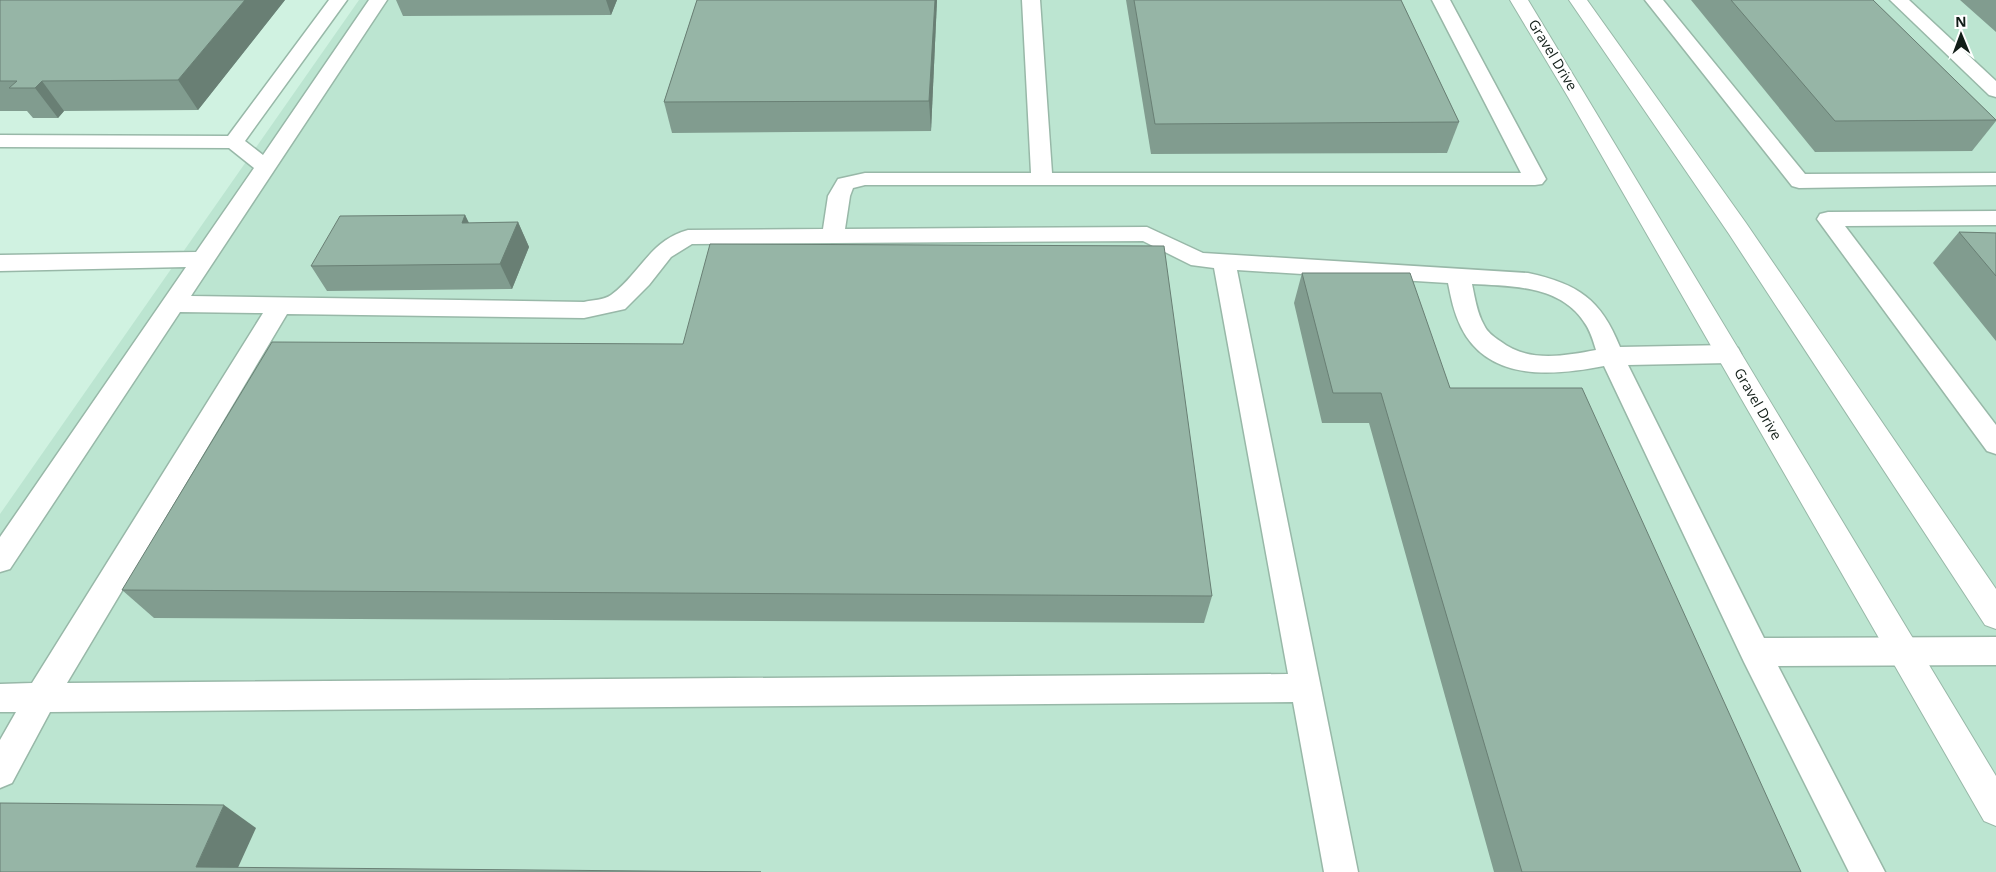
<svg xmlns="http://www.w3.org/2000/svg" width="1996" height="872" font-family="'Open Sans',sans-serif">
  <style>
    .built { fill: #bce5d1 }
    .lines { fill: none; stroke-linecap: round; stroke-linejoin: round }
    .lane-casing { stroke: #98b8a8; stroke-width: 3 }
    .street-casing { stroke: #98b8a8; stroke-width: 2 }
    .lane { fill: #fff; fill-rule: evenodd }
    .street { fill: #fff; fill-rule: evenodd }
    .wall { fill: #819c8f }
    .shaded-wall { fill: #697f74 }
    .building { fill: #96b5a6; stroke: #697f74 }
    .labels { text-anchor: middle; stroke-width: 4; stroke-linejoin: round; paint-order: stroke }
    .street-label { font-size: 14px; fill: #121e18; stroke: #fff }
  </style>
  <rect width="100%" height="100%" fill="#d0f2e1"/>
  <polygon class="built" points="359,0 1996,0 1996,872 0,872 0,514"/>
  <g class="lines">
    <defs>
      <g id="lane">
        <path d="M329,0H347L245,141L263,155L369,0H387L191,296L584,302C592,300 604,300 611,295C640,274 650,240 688,230L823,229L828,196L838,179L865,173H1031L1022,0H1040L1052,173H1521L1432,0H1450L1546,179L1542,184L1535,185H865L853,188L850,196L845,229L1147,227L1203,253L1528,273C1578,284 1601,299 1620,347L1729,345L1738,348L1741,354L1738,360L1729,363L1628,365L1764,638L1996,637V665L1778,666L1885,872H1849L1744,662L1604,366C1553,376 1488,382 1461,327C1454,313 1451,298 1448,283L1237,270L1358,872H1324L1293,702L50,712L12,783L0,788V740L16,712H0V684L32,683L263,313L180,312L10,569L0,572V537L186,267L0,271V255L196,252L254,168L229,148L0,147V135L228,136ZM1143,241L1191,265L1214,268L1288,674L67,683L287,314L584,318L625,309L649,285L671,257L692,244ZM1472,284C1510,286 1560,285 1584,322C1590,330 1593,340 1596,350C1564,356 1528,363 1500,341C1494,337 1487,332 1484,325C1477,313 1475,298 1472,284Z"/>
        <polygon points="1645,0 1663,0 1805,174 1996,173 1996,185 1799,188 1792,186"/>
        <polygon points="1890,0 1909,0 1996,81 1996,97 1989,95"/>
        <polygon points="1996,211 1996,225 1845,226 1996,425 1996,454 1987,451 1817,219 1820,214 1828,212"/>
      </g>
      <g id="street">
        <polygon points="1510,0 1528,0 1996,776 1996,826 1984,821 1568,97"/>
        <polygon points="1569,0 1587,0 1746,223 1996,589 1996,629 1985,625 1729,234"/>
      </g>
    </defs>
    <use href="#lane" class="lane-casing"/>
    <use href="#street" class="street-casing"/>
    <use href="#lane" class="lane"/>
    <use href="#street" class="street"/>
  </g>
  <g class="wall">
    <polygon points="0,0 285,0 198,110 64,111 58,118 33,118 27,111 0,111"/>
    <polygon points="396,0 617,0 611,15 403,16"/>
    <polygon points="697,0 937,0 931,131 672,133 664,102"/>
    <polygon points="1126,0 1401,0 1459,122 1447,153 1151,154"/>
    <polygon points="1691,0 1873,0 1996,120 1996,121 1972,151 1815,152"/>
    <polygon points="1960,0 1996,0 1996,32"/>
    <polygon points="465,215 469,223 518,222 529,247 512,289 327,291 311,266"/>
    <polygon points="1959,232 1996,233 1996,341 1933,263"/>
    <polygon points="1302,273 1450,388 1801,872 1494,872 1369,423 1322,423 1294,303"/>
    <polygon points="683,344 1212,596 1204,623 154,618 122,590"/>
  </g>
  <g class="shaded-wall">
    <polygon points="245,0 285,0 198,110 178,80"/>
    <polygon points="606,0 617,0 611,15"/>
    <polygon points="935,0 937,0 931,131 929,101"/>
    <polygon points="42,81 64,111 58,118 35,88"/>
    <polygon points="465,215 477,240 462,223"/>
    <polygon points="518,222 529,247 512,289 500,264"/>
    <polygon points="224,805 256,828 236,872 196,867"/>
  </g>
  <g class="building">
    <polygon points="0,0 245,0 178,80 42,81 35,88 9,88 17,81 0,81"/>
    <polygon points="697,0 935,0 929,101 664,102"/>
    <polygon points="1134,0 1401,0 1459,122 1155,124"/>
    <polygon points="1731,0 1873,0 1996,120 1835,121"/>
    <polygon points="465,215 462,223 518,222 500,264 311,266 340,216"/>
    <polygon points="1959,232 1996,233 1996,276"/>
    <polygon points="710,244 1164,246 1212,596 122,590 272,342 683,344"/>
    <polygon points="1302,273 1410,273 1450,388 1582,388 1801,872 1522,872 1381,393 1333,393"/>
    <polygon points="0,803 224,805 196,867 761,872 0,872"/>
  </g>
  <g class="labels">
    <g class="street-label">
      <text transform="translate(1553 55) rotate(59)" y="5">Gravel Drive</text>
      <text transform="translate(1758 404) rotate(60)" y="5">Gravel Drive</text>
    </g>
  </g>
  <g transform="translate(1961 35) rotate(359)" stroke="#ffffff" stroke-width="4" paint-order="stroke">
  <path d="M0-4L9 19L0 12L-9 19Z" fill="#121e18"/>
  <text y="-8" font-size="14" font-weight="bold" text-anchor="middle" fill="#121e18">N</text>
  </g>
</svg>
